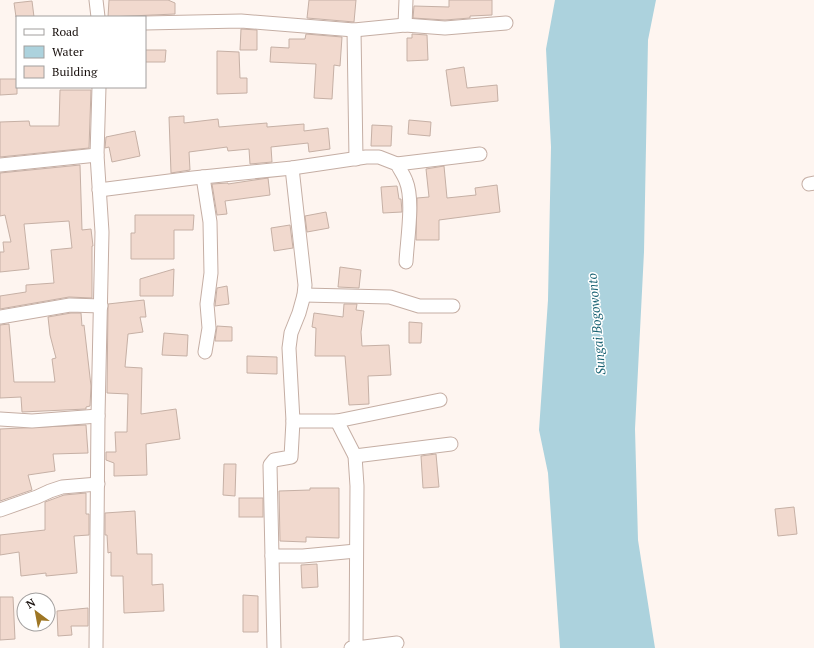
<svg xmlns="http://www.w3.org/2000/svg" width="814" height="648" font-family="'PT Serif',serif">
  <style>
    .water { fill: #acd2dd }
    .building { fill: #f1d9ce; stroke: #c6b0a5 }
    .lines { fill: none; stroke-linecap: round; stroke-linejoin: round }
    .street-casing { stroke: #c5aea4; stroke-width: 15 }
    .street { stroke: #fff; stroke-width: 13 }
    .labels { text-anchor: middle; stroke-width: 3; stroke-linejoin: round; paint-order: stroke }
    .water-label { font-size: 13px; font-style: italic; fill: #196273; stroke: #fff }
  </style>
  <rect width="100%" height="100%" fill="#fef5f0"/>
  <polygon class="water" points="555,0 656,0 648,40 644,252 635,429 638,540 655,648 560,648 548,473 539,430 548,300 551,147 546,49"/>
  <g class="building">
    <polygon points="109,0 168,0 175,3 175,14 108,17"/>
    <polygon points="309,0 356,0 354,22 307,18"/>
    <polygon points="449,0 492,0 492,15 470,16 470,18 445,20 413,18 414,6 449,7"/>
    <polygon points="32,1 34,17 16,17 14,3"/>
    <polygon points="241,29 257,30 257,50 240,50"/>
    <polygon points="306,34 342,37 340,66 334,65 332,99 314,98 316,64 270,62 271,47 289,48 289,39 305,39"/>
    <polygon points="412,34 427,35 428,60 407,61 407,38 412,38"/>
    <polygon points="145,50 166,50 165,62 145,62"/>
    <polygon points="217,51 239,52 240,78 247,78 247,93 217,94"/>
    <polygon points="464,67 467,88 497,85 498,101 451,106 446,70"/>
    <polygon points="0,79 17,79 17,94 0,95"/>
    <polygon points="60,90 91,90 89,148 0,157 0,122 29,121 30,126 59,126"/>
    <polygon points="184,116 184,123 218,119 219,127 267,123 267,127 304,124 304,131 328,128 330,149 309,152 308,143 271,147 272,162 250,164 249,149 228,151 227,147 189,152 190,170 171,173 169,117"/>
    <polygon points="409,120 431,122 430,136 408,134"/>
    <polygon points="372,125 392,126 391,146 371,146"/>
    <polygon points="135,131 140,156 112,162 109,147 105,148 106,137"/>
    <polygon points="80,165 82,230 91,229 93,246 92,246 92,298 69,297 0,309 0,296 26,292 26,285 54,283 51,250 72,248 69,221 24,224 29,269 0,272 0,252 4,252 3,242 11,242 5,215 0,216 0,173"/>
    <polygon points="444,166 447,198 476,195 475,188 497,185 500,212 439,220 439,240 416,240 417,198 429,197 426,169"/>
    <polygon points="268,178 270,195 225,201 227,214 217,215 212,184 228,183 228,184"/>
    <polygon points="397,186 399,199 401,199 402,212 383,213 381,187"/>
    <polygon points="326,212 329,228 307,232 305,216"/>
    <polygon points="135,215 194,215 193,230 174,230 174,259 131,259 131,233 135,233"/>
    <polygon points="290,225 293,248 274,251 271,228"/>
    <polygon points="340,267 361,270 359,288 338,287"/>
    <polygon points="174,269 173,296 140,296 140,279"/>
    <polygon points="227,286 229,304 215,306 217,288"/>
    <polygon points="144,300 146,317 140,317 143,332 128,334 125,367 142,368 141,414 176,409 180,439 146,444 147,475 114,476 114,463 106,460 106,452 116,452 115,432 127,432 128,394 107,393 108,304"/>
    <polygon points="344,304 357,304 356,310 364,311 361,332 362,346 389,345 391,375 368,376 369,404 349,405 345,356 315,356 316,328 312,327 314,313 343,317"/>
    <polygon points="71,313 81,313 82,326 84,325 91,386 90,406 86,407 86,409 22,412 21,397 0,398 0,325 9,324 14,382 55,382 52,359 56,358 50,335 48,317"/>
    <polygon points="409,322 422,323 421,343 409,343"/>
    <polygon points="217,326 232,327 232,341 215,341"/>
    <polygon points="164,333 188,335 187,356 162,355"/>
    <polygon points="247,356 277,357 277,374 247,373"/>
    <polygon points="86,425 88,453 53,454 55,471 28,475 32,490 0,501 0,429"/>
    <polygon points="436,454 439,487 423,488 421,456"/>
    <polygon points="224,464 236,464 235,496 223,495"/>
    <polygon points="310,488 339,488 339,538 306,537 306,542 280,541 279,491 310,490"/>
    <polygon points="86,493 86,514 89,514 89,535 74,536 77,573 46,576 46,573 21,576 19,552 0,555 0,535 45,530 45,502 64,495"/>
    <rect x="239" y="498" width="24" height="19"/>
    <polygon points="794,507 797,534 778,536 775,509"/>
    <polygon points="135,511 137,554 152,554 152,585 163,584 164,611 124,613 123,576 111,576 111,552 108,553 107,535 105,535 105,513"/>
    <polygon points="317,564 318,587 302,588 301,565"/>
    <polygon points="243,595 258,596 258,632 243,632"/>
    <polygon points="0,597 13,597 15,639 0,640"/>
    <polygon points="88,608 88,626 71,626 72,635 58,636 57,611"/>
  </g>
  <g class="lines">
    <defs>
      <g id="street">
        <polyline points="96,0 98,17"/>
        <polyline points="145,23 241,21 354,30 405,25 445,28 506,23"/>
        <polyline points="405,25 406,0"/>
        <polyline points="354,30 356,159"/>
        <polyline points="397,164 480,154"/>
        <polyline points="0,165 97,155"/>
        <polyline points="292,168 305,285 304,295 299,313 291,333 289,348 293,421 337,421 440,400"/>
        <polyline points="203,177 210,222 211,273 207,304 209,328 205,352"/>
        <polyline points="809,184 814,183"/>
        <path d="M99,190L193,178L292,168L366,157H379L397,164C400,170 404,175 406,181C414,200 407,241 406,262"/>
        <polyline points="304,295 390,297 419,306 453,306"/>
        <polyline points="0,317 70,305 101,306"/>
        <polyline points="0,419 32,421 98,416"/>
        <polyline points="337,421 355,456 357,486 356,648 351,648"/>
        <polyline points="355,456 451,444"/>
        <polyline points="0,510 37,497 50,491 62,487 98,484"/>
        <polyline points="272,556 270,465 274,460 291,457 293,421"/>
        <polyline points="96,648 98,416 102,232 97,155 99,87"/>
        <polyline points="274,648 272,556 303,556 356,551"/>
        <polyline points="356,648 397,643"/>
      </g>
    </defs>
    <use href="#street" class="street-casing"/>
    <use href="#street" class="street"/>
  </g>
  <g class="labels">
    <g class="water-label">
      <text transform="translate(596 324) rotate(-95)" y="5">Sungai Bogowonto</text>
    </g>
  </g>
  <rect x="16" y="16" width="130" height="72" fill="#ffffff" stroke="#a29f9e"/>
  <rect x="24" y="29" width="20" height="6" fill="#ffffff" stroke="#a29f9e"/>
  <text x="52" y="36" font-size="12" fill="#170f0c">Road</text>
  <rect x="24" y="46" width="20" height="12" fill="#acd2dd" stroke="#a29f9e"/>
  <text x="52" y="56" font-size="12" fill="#170f0c">Water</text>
  <rect x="24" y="66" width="20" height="12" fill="#f1d9ce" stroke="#a29f9e"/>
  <text x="52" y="76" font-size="12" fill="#170f0c">Building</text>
  <g transform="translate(36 612) rotate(328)"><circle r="19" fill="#ffffff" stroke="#a29f9e"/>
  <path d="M0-3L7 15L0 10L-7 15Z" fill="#9e7624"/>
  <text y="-6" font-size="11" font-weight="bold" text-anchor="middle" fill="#170f0c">N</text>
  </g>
</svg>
